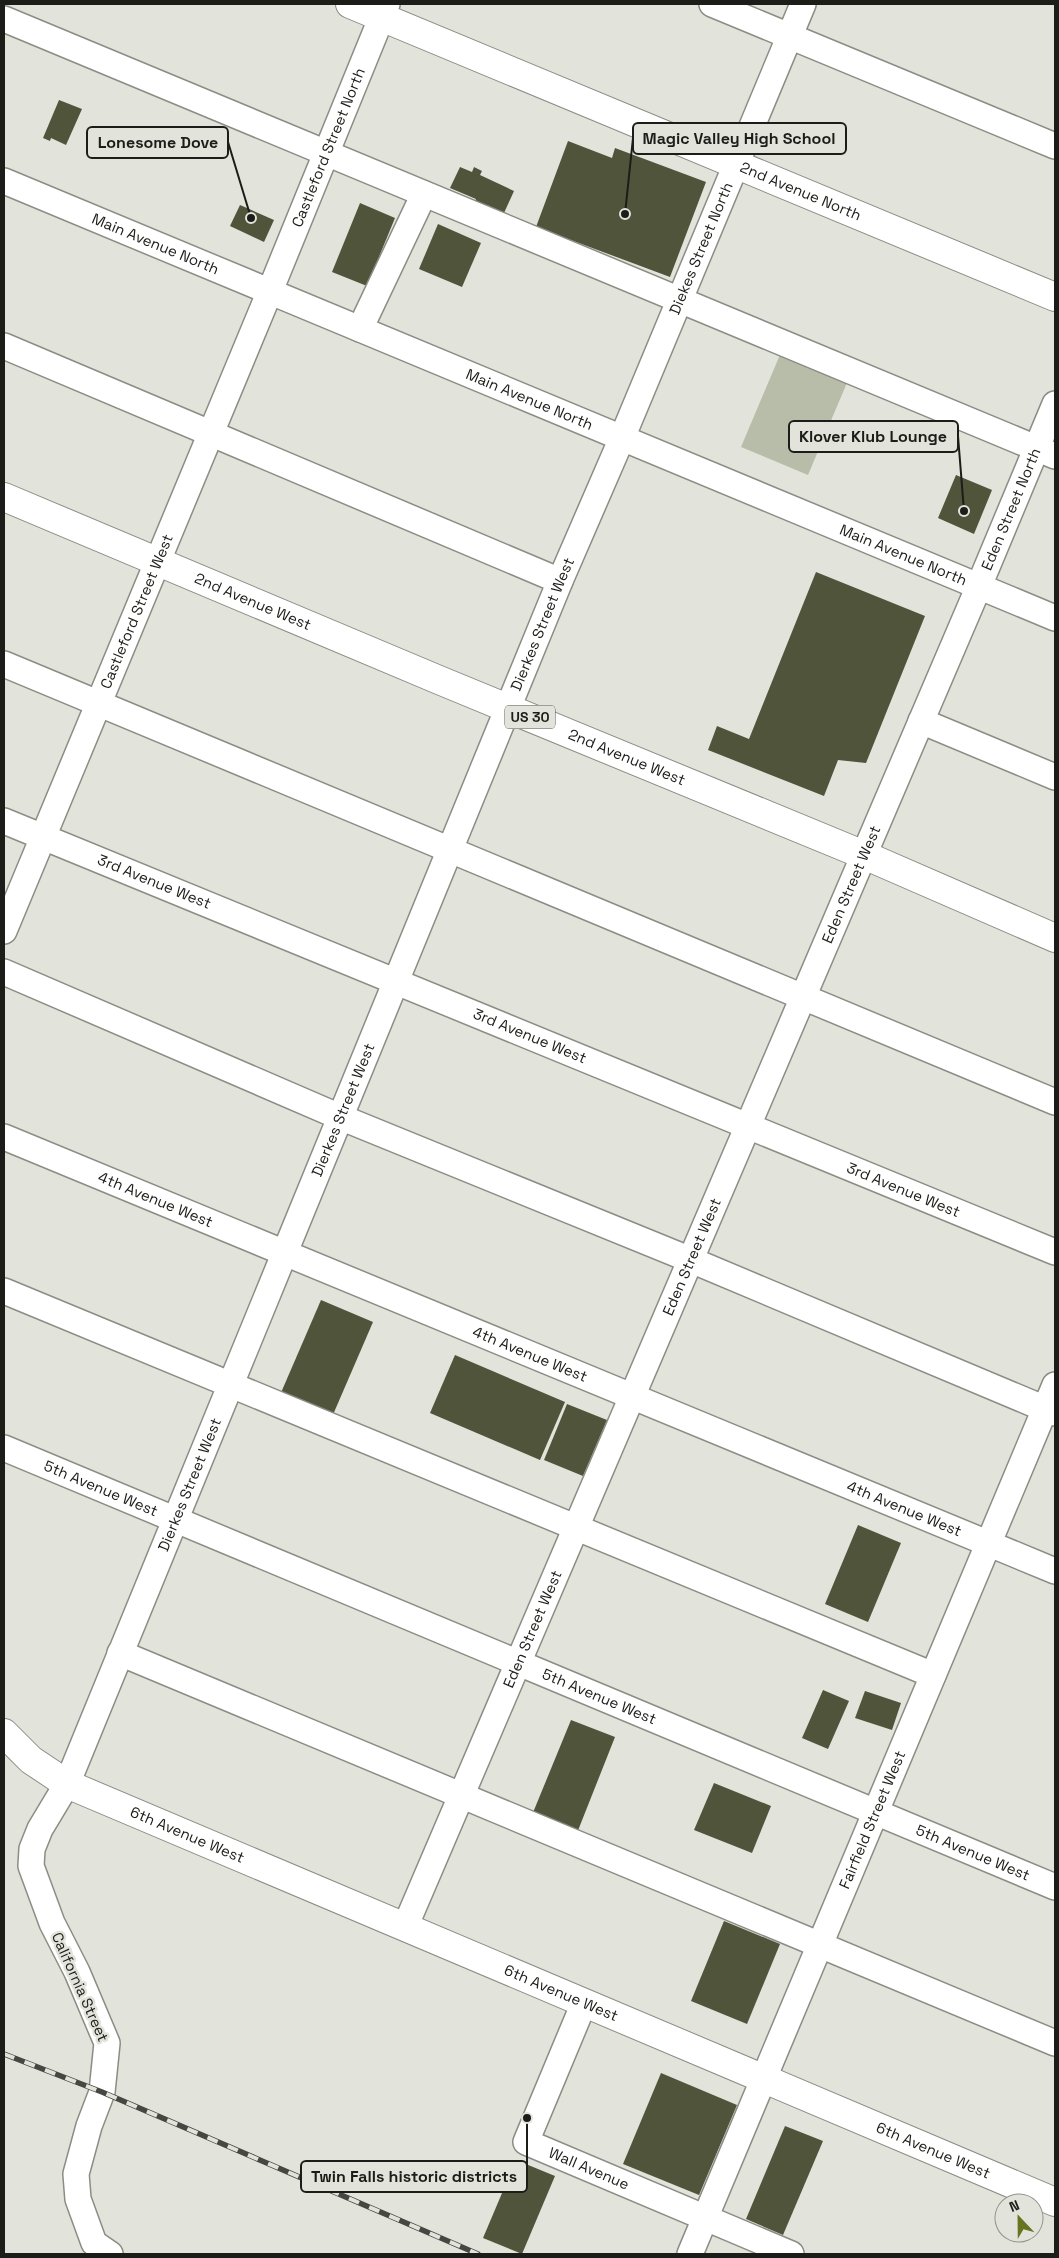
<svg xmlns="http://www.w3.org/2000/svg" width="1059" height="2258" font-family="'Space Grotesk',sans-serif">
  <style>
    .green { fill: #b8bda9 }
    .building { fill: #4f543a }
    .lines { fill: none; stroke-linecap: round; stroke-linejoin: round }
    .minor-casing { stroke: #8b8d85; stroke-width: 28 }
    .major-casing { stroke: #8b8d85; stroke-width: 30 }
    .minor { stroke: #fff; stroke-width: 25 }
    .major { stroke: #fff; stroke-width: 28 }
    .rail-casing { stroke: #464742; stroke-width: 5.5 }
    .rail { stroke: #e2e4db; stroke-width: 4; stroke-dasharray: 11; stroke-linecap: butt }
    .labels { text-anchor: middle; stroke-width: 5; stroke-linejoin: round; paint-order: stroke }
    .shield { fill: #e2e4db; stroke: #575953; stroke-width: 1 }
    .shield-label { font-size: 14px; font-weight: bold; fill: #1c1d19 }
    .street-label { font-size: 15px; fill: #1c1d19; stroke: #e2e4db }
    .leader { fill: none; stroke: #1c1d19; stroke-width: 2 }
    .callout-dot { fill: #1c1d19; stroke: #e2e4db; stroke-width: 2 }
    .callout { fill: #e2e4db; stroke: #1c1d19; stroke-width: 2 }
    .callout-label { font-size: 16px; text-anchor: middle; font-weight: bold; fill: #1c1d19 }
  </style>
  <rect width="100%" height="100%" fill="#e2e4db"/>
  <polygon class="green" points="782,350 849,378 808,475 741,447"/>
  <g class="building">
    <polygon points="59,100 82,109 66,145 51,138 50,141 43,138"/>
    <polygon points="568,141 612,158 615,148 706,182 670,277 536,227"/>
    <polygon points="460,167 472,172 474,167 482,171 480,175 514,191 504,213 487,205 486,208 474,203 476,199 450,188"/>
    <polygon points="360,203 395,218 367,286 332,272"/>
    <polygon points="240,205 274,220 264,242 230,226"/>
    <polygon points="438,224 481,243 462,287 419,269"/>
    <polygon points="956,475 992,490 974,534 938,518"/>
    <polygon points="816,572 925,616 866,763 838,760 824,796 708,750 717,726 749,739"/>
    <polygon points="321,1300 373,1322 332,1417 280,1395"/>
    <polygon points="455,1355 565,1402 540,1460 430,1413"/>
    <polygon points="567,1404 607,1420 583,1476 544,1460"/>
    <polygon points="858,1525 901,1543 868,1622 825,1604"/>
    <polygon points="823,1690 849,1701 828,1749 802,1738"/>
    <polygon points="865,1691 901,1703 892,1730 855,1718"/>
    <polygon points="571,1720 615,1737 577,1833 532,1815"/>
    <polygon points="714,1783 771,1806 752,1853 694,1830"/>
    <polygon points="724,1921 780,1944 747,2024 691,2001"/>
    <polygon points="661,2073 737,2105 699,2195 623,2164"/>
    <polygon points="785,2126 823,2141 783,2235 746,2219"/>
    <polygon points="516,2160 555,2176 522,2254 483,2238"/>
  </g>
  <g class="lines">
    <defs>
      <g id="minor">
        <polyline points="712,4 1055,146"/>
        <polyline points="4,19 1055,456"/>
        <path id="s1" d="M4,181L1055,618"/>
        <polyline points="360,329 424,194"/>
        <polyline points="4,346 560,581"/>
        <polyline points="4,664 1055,1102"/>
        <polyline points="921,721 1055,777"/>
        <path id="s2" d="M4,821C355,962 704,1109 1055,1252"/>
        <path id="s3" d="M4,931L270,291L387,4"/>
        <polyline points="4,972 340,1117 691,1260 1055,1413"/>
        <path id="s4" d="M4,1137L1055,1571"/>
        <polyline points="4,1291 933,1675"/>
        <path id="s5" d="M4,1448L1055,1887"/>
        <polyline points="120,1653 1055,2043"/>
        <path id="s6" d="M405,1927L979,586L1055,404"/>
        <path id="s7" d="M584,2003L526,2142L791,2254"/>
        <path id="s8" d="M110,2254L94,2243L78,2199L76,2174L89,2126L102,2092L107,2043L77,1972L52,1923L31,1866L32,1849L40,1829L67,1784L560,581L622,438L803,4"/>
        <path id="s9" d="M690,2254L1055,1385"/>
      </g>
      <g id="major">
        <path id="s10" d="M350,4L1055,297"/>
        <path id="s11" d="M4,497L439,680L864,855L1055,938"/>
        <path id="s12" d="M4,1733L31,1760L67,1784L1055,2202"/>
      </g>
    </defs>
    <use href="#minor" class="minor-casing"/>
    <use href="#major" class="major-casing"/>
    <use href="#minor" class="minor"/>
    <use href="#major" class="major"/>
    <defs>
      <polyline id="rail" points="4,2054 102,2092 478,2254"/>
    </defs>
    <use href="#rail" class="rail-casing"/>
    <use href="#rail" class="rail"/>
  </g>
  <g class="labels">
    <rect class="shield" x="505" y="705.5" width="50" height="23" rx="4"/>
    <g class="shield-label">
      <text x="530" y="722">US 30</text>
    </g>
    <g class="street-label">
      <text dy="5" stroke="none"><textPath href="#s3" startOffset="848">Castleford Street North</textPath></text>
      <text dy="5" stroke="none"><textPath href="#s10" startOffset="488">2nd Avenue North</textPath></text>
      <text dy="5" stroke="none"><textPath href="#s1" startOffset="164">Main Avenue North</textPath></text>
      <text dy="5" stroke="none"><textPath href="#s8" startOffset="2172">Diekes Street North</textPath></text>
      <text dy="5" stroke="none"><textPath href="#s1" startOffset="569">Main Avenue North</textPath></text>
      <text dy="5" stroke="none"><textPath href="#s6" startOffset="1542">Eden Street North</textPath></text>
      <text dy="5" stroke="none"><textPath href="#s1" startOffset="974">Main Avenue North</textPath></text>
      <text dy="5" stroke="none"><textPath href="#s11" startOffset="270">2nd Avenue West</textPath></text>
      <text dy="5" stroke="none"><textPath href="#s3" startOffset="346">Castleford Street West</textPath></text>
      <text dy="5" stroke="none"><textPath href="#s8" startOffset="1764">Dierkes Street West</textPath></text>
      <text dy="5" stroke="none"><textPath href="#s11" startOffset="675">2nd Avenue West</textPath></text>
      <text dy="5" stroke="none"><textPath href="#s2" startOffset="162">3rd Avenue West</textPath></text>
      <text dy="5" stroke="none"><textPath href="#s6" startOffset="1134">Eden Street West</textPath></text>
      <text dy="5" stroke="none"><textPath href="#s2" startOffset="568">3rd Avenue West</textPath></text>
      <text dy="5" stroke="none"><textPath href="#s8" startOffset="1239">Dierkes Street West</textPath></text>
      <text dy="5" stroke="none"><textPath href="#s2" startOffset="972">3rd Avenue West</textPath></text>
      <text dy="5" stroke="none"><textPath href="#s4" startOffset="164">4th Avenue West</textPath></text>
      <text dy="5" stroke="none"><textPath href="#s6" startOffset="729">Eden Street West</textPath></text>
      <text dy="5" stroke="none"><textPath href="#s4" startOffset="569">4th Avenue West</textPath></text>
      <text dy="5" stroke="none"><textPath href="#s8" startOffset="834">Dierkes Street West</textPath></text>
      <text dy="5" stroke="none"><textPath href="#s5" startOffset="105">5th Avenue West</textPath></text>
      <text dy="5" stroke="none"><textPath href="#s4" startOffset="974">4th Avenue West</textPath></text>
      <text dy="5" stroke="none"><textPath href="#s6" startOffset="324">Eden Street West</textPath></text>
      <text dy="5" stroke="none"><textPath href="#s5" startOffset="645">5th Avenue West</textPath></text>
      <text dy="5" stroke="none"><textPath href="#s9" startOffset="471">Fairfield Street West</textPath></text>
      <text dy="5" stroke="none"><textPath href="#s12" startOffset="212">6th Avenue West</textPath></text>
      <text dy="5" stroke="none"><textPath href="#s5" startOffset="1050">5th Avenue West</textPath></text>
      <text transform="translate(80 1987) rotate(66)" y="5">California Street</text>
      <text dy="5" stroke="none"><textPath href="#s12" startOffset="618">6th Avenue West</textPath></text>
      <text dy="5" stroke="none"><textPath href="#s12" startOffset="1022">6th Avenue West</textPath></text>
      <text dy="5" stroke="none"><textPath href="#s7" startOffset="219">Wall Avenue</textPath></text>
    </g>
  </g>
  <path class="leader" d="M625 214L633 138M251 218L228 142M964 511L958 436M527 2118L527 2177"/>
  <g class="callout-dot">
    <circle cx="625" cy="214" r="5"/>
    <circle cx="251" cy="218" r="5"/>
    <circle cx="964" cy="511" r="5"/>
    <circle cx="527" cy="2118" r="5"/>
  </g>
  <g class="callout">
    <rect x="633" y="123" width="213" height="31" rx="5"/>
    <rect x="87" y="127" width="141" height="31" rx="5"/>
    <rect x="789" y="421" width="169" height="31" rx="5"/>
    <rect x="301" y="2161" width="226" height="31" rx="5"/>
  </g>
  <g class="callout-label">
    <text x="739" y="144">Magic Valley High School</text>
    <text x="158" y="148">Lonesome Dove</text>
    <text x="873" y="442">Klover Klub Lounge</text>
    <text x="414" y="2182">Twin Falls historic districts</text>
  </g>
  <rect width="1059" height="2258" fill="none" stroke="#1c1d19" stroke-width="10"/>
  <g transform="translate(1019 2218) rotate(338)"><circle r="24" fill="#e2e4db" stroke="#93948d"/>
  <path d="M0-4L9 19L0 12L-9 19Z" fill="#68741f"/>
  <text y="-8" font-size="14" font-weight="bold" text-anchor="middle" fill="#1c1d19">N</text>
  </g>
</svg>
